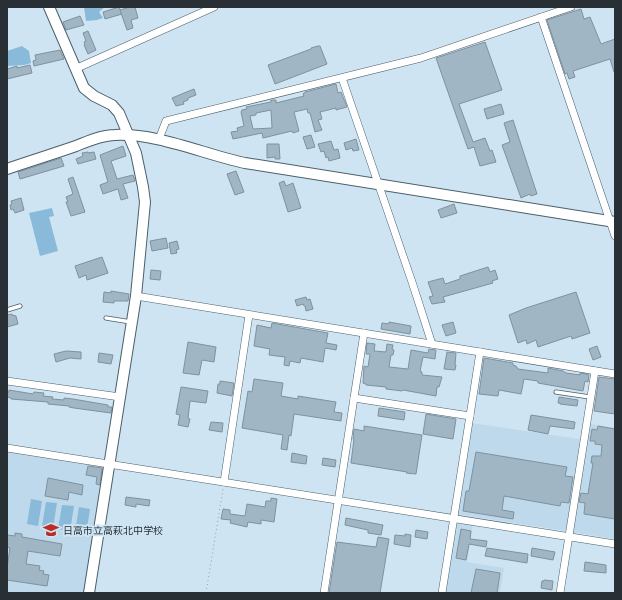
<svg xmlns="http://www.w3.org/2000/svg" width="622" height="600" font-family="'Times New Roman','Noto Sans JP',serif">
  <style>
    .built { fill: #bdd9eb }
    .green { fill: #8abad9 }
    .building { fill: #a1b6c4; stroke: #7e919f; fill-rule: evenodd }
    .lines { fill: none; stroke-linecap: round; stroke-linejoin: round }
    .lane-casing { stroke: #4b5e6a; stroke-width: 5 }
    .street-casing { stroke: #4b5e6a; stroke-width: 8 }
    .secondary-casing { stroke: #4b5e6a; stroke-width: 12 }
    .path { stroke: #8f9faa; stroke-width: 1; stroke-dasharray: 1 3; stroke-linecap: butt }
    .lane { stroke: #fff; stroke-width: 3.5 }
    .street { stroke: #fff; stroke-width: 7 }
    .secondary { stroke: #fff; stroke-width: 10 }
    .labels { text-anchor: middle; stroke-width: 4; stroke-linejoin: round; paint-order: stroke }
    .poi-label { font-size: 10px; fill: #283036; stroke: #cfe4f2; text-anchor: start }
  </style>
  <rect width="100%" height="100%" fill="#cfe4f2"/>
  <g class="built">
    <polygon points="471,423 580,439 566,531 457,514"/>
    <polygon points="591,424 615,428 615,466 584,462"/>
    <polygon points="7,450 105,467 85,593 7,593"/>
    <polygon points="584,462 615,467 615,539 572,532"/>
    <polygon points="461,522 473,524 467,562 504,568 500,593 445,593 456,525"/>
  </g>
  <g class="green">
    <polygon points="84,7 105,7 99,12 103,18 97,20 86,21"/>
    <polygon points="22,46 29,51 31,63 24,65 7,66 7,51"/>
    <polygon points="52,208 54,216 49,217 58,251 40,256 29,213"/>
    <polygon points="31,499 42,501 38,526 27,524"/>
    <polygon points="46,502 57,503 53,528 42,526"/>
    <polygon points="62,505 74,506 70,531 58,529"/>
    <polygon points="79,507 90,509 86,534 75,532"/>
  </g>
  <g class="building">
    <polygon points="119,7 122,14 105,19 103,12"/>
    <polygon points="130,7 135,7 138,18 131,20 133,28 127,30 120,10"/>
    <polygon points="581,9 584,19 590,17 601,44 615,39 615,72 614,72 610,59 573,71 575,77 569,79 567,73 565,74 547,20"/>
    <polygon points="80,16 84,25 66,30 63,22"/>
    <polygon points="88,31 96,50 88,54 84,45 85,44 84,42 86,41 83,33"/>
    <polygon points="485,42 502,90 459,104 473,142 485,138 490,151 492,150 496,162 480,166 474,147 468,149 436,58"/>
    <polygon points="318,46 320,46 327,64 275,84 268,65 311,49 311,48"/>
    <polygon points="60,50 64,59 34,66 33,61 36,60 35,55"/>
    <polygon points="30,65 32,73 7,79 7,69 17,66 17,68"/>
    <path d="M336,84L338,93L341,92L347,107L336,110V108L320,112L322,119L318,120L322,130L315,132L310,113H308L307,109L294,112L299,131L293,133L292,131L263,138L262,133L233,139L231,132L238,131L237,128L244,126L241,112L242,110L247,109L246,107L271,102V100H276V103L304,96L303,94L305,92ZM271,110L272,128L253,129L250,116L256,115V113Z"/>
    <polygon points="194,89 196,95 188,98 188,100 183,102 184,104 176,106 172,98"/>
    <polygon points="501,104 504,114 487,119 484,109"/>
    <polygon points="513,120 537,194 531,196 530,194 521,198 502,145 510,142 504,123"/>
    <polygon points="311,135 315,147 307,149 303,137"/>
    <polygon points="356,139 359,150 353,151 352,148 346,150 344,143"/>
    <polygon points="331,141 334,150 338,149 340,158 329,161 328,157 326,158 324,151 321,152 318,144"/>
    <polygon points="267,144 279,144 280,159 275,159 275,157 267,158"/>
    <polygon points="123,146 126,156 111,161 117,179 133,175 135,181 123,184 128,198 121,200 118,189 103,194 100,185 108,182 100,155"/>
    <polygon points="88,152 88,153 94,152 96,159 78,164 76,159 83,156 82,153"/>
    <polygon points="61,158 64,166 20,179 18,172"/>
    <polygon points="236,171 244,192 235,195 227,174"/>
    <polygon points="73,177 85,212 71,216 66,202 68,202 66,197 73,194 68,179"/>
    <polygon points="284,181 286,186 293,183 301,208 288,212 279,183"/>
    <polygon points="21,198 24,210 15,213 13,209 11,210 10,205 12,204 11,201"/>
    <polygon points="454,204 457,213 441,218 438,210"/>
    <polygon points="166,238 168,248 152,251 150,241"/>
    <polygon points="177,241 179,249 176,250 177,253 171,254 169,243"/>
    <polygon points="102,257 108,273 87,280 86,275 79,278 75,266"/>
    <polygon points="488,267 490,272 495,270 498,279 492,281 493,283 443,297 445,302 432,304 429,297 433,296 428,282 443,278 445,284 460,279 460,276"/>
    <polygon points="151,270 161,271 160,280 150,279"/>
    <polygon points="111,291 129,294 128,301 114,301 114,303 103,302 104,292 111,293"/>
    <polygon points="576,292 590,333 572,339 571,336 538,347 536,340 527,344 526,340 518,343 509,315 526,308"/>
    <polygon points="306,297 307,300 310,299 313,309 306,311 305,306 304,306 303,304 297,306 295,300"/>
    <polygon points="12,314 12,315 16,316 18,324 7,327 7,315"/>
    <polygon points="389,322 411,326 410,334 381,329 382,323 389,324"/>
    <polygon points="453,322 456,333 446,336 442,325"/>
    <polygon points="272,323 328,333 326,343 337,345 336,350 325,348 323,362 301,358 300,363 290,361 289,366 284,365 285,357 269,355 270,349 254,346 257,325 271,328"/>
    <polygon points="188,342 216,347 214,362 202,360 199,375 183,373"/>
    <polygon points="367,343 375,344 374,351 386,352 387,344 393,345 392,349 394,350 393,355 391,355 389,367 408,369 411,350 428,353 429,349 436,350 435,359 423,357 420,371 422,372 422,375 442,377 439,387 437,387 436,396 403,390 402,391 386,389 386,387 366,385 366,384 363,383 364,366 368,367 370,354 366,354"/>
    <polygon points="597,346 601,357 593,360 589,349"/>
    <polygon points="66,351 81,352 81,359 70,358 56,362 54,354"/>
    <polygon points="447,352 456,353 455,365 456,365 455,370 444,369"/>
    <polygon points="99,353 113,355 111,364 98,362"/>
    <polygon points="484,358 513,363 513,365 516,366 518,369 548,373 548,368 563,371 566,373 580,375 580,373 586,374 589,375 588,382 585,381 583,391 538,383 538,381 524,379 521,394 499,390 498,396 479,394"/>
    <polygon points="599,377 615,379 615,414 594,411"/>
    <polygon points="254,379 283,383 281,396 298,399 298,396 336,402 334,412 342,413 341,421 294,414 291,436 289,435 287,450 281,449 283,435 242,428 248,391 252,392"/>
    <polygon points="220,381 234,383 232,396 217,393 218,384 220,384"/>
    <polygon points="181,387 208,391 206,403 190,401 188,418 190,419 188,427 178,425 180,415 176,414"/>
    <polygon points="9,390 33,394 34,392 44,393 43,396 53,397 52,399 64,400 64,398 73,399 108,405 108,407 112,407 111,413 74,408 69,407 69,406 48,404 48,402 11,399 11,398 7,397 7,392 9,392"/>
    <polygon points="559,397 578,400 577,406 560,404 560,403 558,403"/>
    <polygon points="379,408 405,412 404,420 378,416"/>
    <polygon points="426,414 456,419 453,439 423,434"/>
    <polygon points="531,415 575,422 574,429 550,426 548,434 528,430"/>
    <polygon points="211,422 223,423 222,432 209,430"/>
    <polygon points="364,426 422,435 416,474 406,473 407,472 351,463 354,439 353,439 354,429 364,431"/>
    <polygon points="598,426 615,429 615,519 584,514 585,503 579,502 581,493 588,494 593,463 591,463 592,456 601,456 602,445 595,444 595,441 590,441 592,429 597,430"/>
    <polygon points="476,452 567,467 565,476 573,477 569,503 561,502 560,506 504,496 502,510 514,512 513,519 463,511 466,491 469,491"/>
    <polygon points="292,453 307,456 306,464 291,462"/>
    <polygon points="323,458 336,460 335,467 322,465"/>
    <polygon points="88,466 102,468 100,485 96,484 97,477 86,475"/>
    <polygon points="48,478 83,485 82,495 69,492 68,500 45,496"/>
    <polygon points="126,497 150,500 149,506 136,504 136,507 125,505"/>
    <polygon points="271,498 277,499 274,522 261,520 261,524 248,522 247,527 230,523 231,520 221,519 223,509 230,510 230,514 245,516 247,504 265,507 266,501 271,501"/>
    <polygon points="346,518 383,525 381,535 368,533 368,530 345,525"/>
    <polygon points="461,529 471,531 470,539 487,541 486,547 469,544 466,560 456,558"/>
    <polygon points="416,530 428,532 427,539 415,537"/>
    <polygon points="15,533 22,534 22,537 62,544 60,556 28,551 26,564 40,566 39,570 44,571 43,574 49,575 47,586 7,580 7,568 10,548 7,547 7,535 15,536"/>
    <polygon points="405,534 411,535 410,547 394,544 395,535 405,536"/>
    <polygon points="378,537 389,539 380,593 329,593 337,542 376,547"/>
    <polygon points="487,548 528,554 527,563 485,556"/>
    <polygon points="532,548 555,552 553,560 531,556"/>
    <polygon points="585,562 606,565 606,573 584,571"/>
    <polygon points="476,569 500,573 497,593 471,593"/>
    <polygon points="544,580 553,581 552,590 541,588 542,581 544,581"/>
  </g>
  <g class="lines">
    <defs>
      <g id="lane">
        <polyline points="7,310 20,306"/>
        <polyline points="106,318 131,322"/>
        <polyline points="556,392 590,397"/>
      </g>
      <g id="street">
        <polyline points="541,17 615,236"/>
        <polyline points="75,69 214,7"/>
        <polyline points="342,78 413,285 432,344"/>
        <polyline points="159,139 166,121 421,58 571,7"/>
        <polyline points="136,296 615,374"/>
        <polyline points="7,381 120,397"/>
        <polyline points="354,398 470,416"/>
        <polyline points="7,448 615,544"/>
        <polyline points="224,482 249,315"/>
        <polyline points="324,593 364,333"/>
        <polyline points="442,593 480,352"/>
        <polyline points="560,593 595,371"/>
      </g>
      <g id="secondary">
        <polyline points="49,7 84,88 94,96 112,105 119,113 136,153 143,187 145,202 136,296 89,593"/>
        <path d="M7,169C30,161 53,154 76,146C88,141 102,135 115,135C157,133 203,154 245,163L615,222"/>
      </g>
    </defs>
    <use href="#lane" class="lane-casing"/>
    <use href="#street" class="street-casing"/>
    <use href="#secondary" class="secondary-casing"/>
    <polyline class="path" points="206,593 223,489"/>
    <use href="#lane" class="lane"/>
    <use href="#street" class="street"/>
    <use href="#secondary" class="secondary"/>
  </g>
  <defs>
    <symbol id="school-bare" viewBox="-9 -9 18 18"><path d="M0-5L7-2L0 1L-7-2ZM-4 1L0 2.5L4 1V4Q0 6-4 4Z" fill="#bb2c26" stroke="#cfe4f2" stroke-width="2.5" paint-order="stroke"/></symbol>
  </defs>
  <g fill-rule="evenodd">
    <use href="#school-bare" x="40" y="519" width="22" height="22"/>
  </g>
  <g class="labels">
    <g class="poi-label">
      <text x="63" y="534">日高市立高萩北中学校</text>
    </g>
  </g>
  <rect width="622" height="600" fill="none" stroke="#283036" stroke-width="16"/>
</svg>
